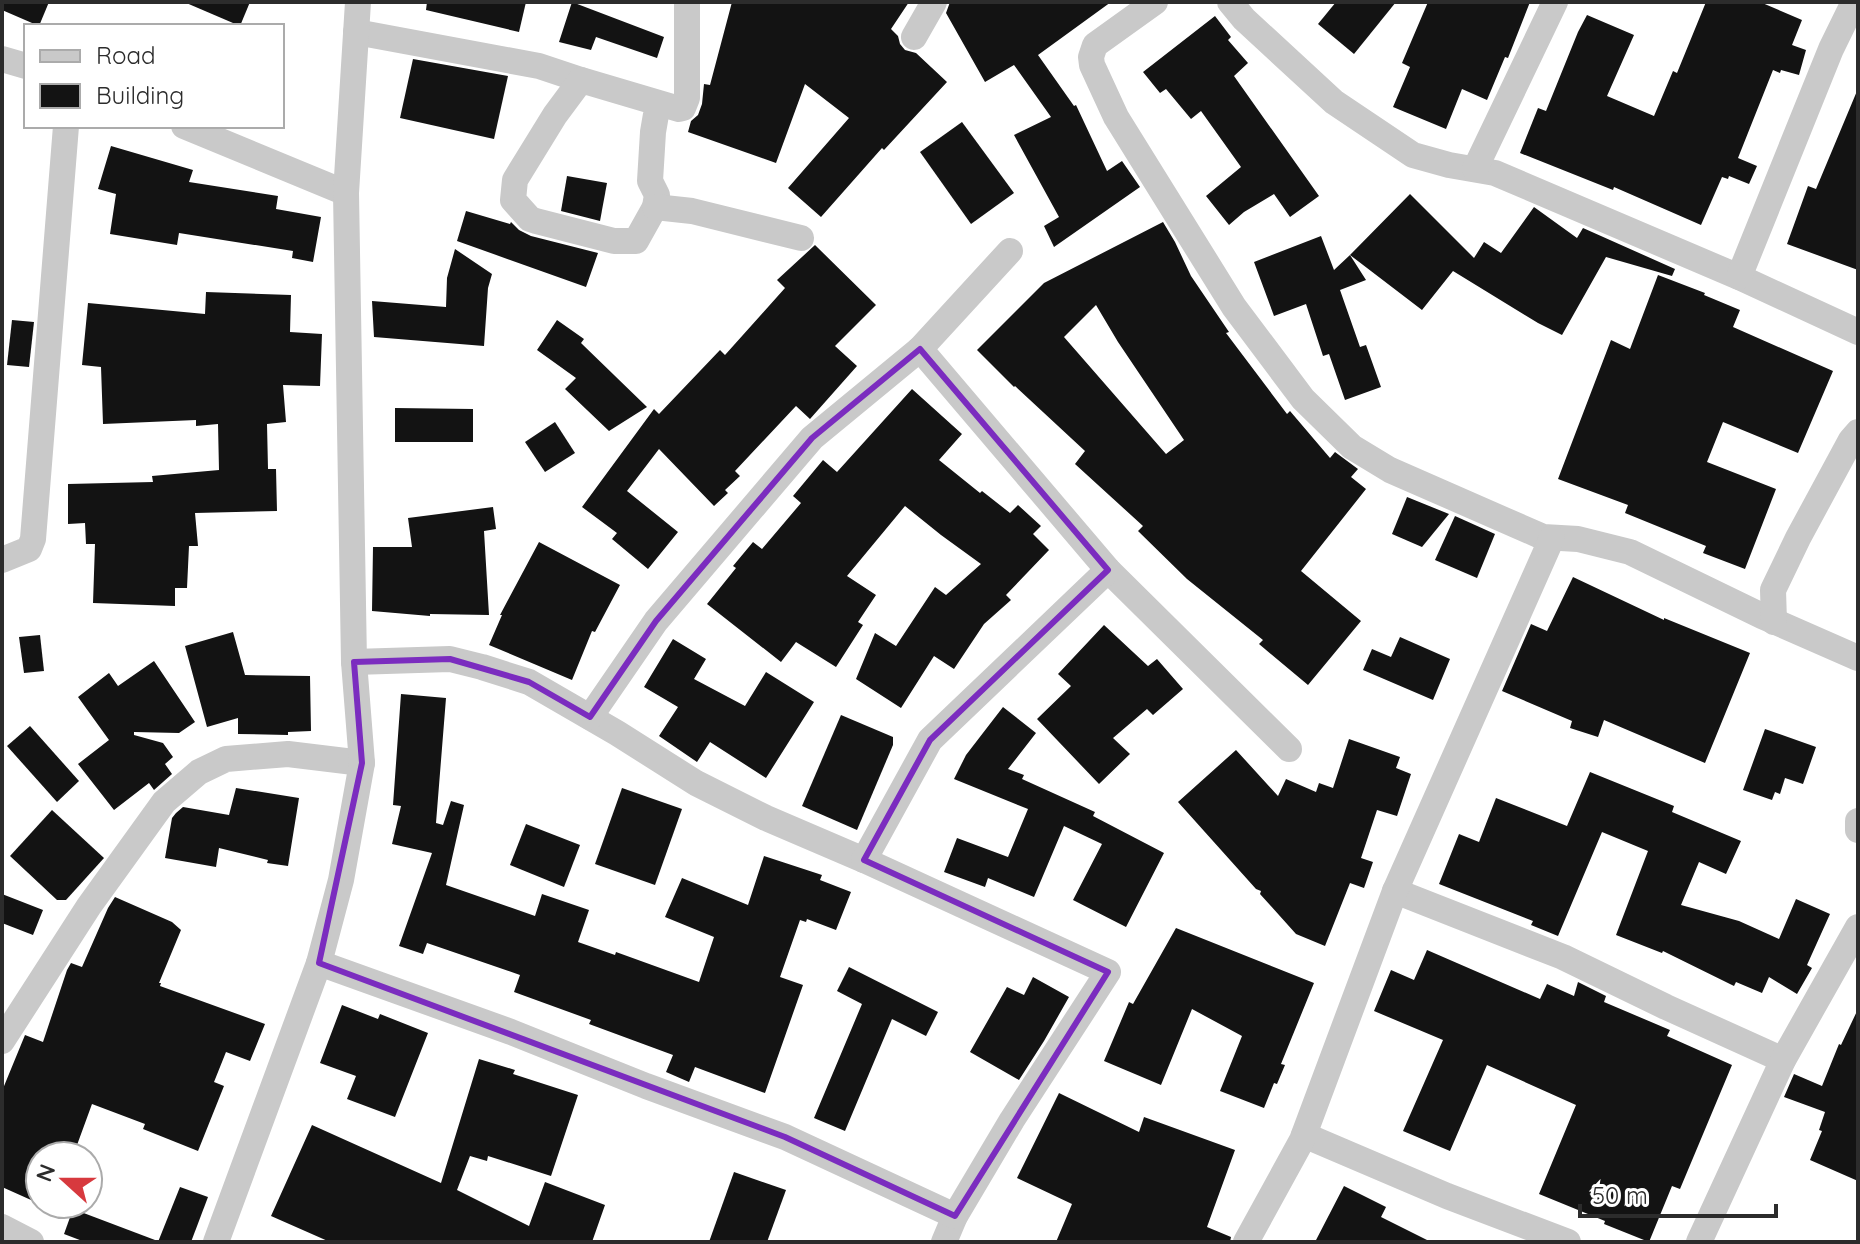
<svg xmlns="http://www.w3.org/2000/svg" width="1860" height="1244" font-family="Quicksand,sans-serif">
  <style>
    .building { fill: #131313; fill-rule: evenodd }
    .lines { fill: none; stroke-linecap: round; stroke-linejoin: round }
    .minor { stroke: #c9c9c9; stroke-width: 26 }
    .marked { fill: none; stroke: #7b2cbf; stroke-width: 6; stroke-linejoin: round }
  </style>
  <rect width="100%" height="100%" fill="#fff"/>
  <g class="building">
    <polygon points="2,2 49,2 39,26 2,10"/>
    <polygon points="184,2 250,2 240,26"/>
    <polygon points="427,2 526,2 519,32 426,10"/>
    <polygon points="572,2 664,37 657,58 596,37 591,50 559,42"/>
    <polygon points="732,2 909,2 891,29 898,36 900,44 905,50 916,53 947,82 884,150 882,148 821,217 788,188 849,118 805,84 776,163 688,132 691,121 698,115 702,104 704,84 710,85"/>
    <polygon points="950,2 1111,2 1038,55 1074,106 1076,105 1107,171 1122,161 1140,187 1054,247 1044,226 1059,217 1014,135 1051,117 1014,65 985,82 946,13"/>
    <polygon points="1336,2 1396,2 1354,54 1318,24"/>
    <polygon points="1428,2 1530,2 1508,58 1505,57 1487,100 1462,89 1446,129 1393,107 1410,67 1402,63"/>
    <polygon points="1706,2 1760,2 1802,20 1792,45 1806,50 1799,75 1781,70 1780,73 1773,70 1738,158 1757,166 1749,184 1729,176 1728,179 1722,177 1701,225 1614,187 1613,190 1520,153 1538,108 1546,111 1578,32 1587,15 1634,35 1607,96 1654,116 1673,71 1677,73"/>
    <polygon points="1215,16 1231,37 1228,40 1248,63 1234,76 1319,196 1290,217 1274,194 1244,212 1229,225 1206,196 1241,167 1201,111 1191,119 1166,89 1160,93 1143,72"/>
    <polygon points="413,59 508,76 494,139 400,118"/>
    <polygon points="1857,91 1858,91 1858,270 1787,244 1808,186 1816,189"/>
    <polygon points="962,122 1014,193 971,224 920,152"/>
    <polygon points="111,146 193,170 189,182 278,196 276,209 321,217 313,262 292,258 293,251 179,233 177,245 110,234 116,194 98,189"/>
    <polygon points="567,176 607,183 600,221 561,211"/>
    <polygon points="1410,194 1474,258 1484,242 1501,253 1534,207 1577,238 1583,228 1675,269 1672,276 1606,257 1562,335 1538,323 1453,271 1422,310 1350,255"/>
    <polygon points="466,211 510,224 511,222 519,230 531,236 598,253 586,287 457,241"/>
    <path d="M1163,222L1175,242L1191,276L1229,332L1226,333L1287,414L1290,411L1330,458L1335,452L1358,469L1351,477L1366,489L1301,571L1361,621L1308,685L1259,644L1263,640L1187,579L1138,531L1143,526L1075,464L1085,451L1015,386L1014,387L977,350L1044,283ZM1096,305L1118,342L1184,440L1166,454L1064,337Z"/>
    <polygon points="1321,236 1334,270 1350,255 1366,280 1340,290 1360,347 1366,345 1381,387 1345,400 1329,354 1323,356 1306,304 1274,316 1254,262"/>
    <polygon points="815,245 876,305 835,346 857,366 810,419 796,406 735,471 740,476 725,490 728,493 714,506 659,449 627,491 678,532 648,569 612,539 617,533 582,507 654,409 659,414 720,350 725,355 785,288 777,280"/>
    <polygon points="455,249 492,274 488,288 484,346 374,337 372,301 446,307 447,278"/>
    <polygon points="1658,275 1705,293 1704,295 1740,310 1733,327 1833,371 1798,453 1723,422 1707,462 1776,489 1745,569 1703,553 1706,546 1625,513 1628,505 1558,479 1611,340 1630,349"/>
    <polygon points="206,292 291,295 290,332 322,334 320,386 283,385 286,422 267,424 268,469 276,469 277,511 195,513 198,546 189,546 187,588 175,588 175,606 93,603 95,544 86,544 85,523 68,524 68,484 153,482 152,476 219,470 218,424 196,426 196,420 103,424 101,367 82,365 88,303 205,314"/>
    <polygon points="12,320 34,322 29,367 7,365"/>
    <polygon points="557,320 584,339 581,343 647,407 609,431 565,389 576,378 537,350"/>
    <polygon points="912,389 962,434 939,460 980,493 982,491 1010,513 1018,505 1041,526 1033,534 1049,550 1006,595 1011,600 984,624 954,669 934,656 901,708 856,679 875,633 896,646 935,587 946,595 981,564 941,535 905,506 847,576 876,595 858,622 863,625 836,667 796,642 781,662 707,604 736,568 733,566 753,542 762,549 801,503 793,496 823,460 837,472"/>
    <polygon points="395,408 473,409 473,442 395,442"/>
    <polygon points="555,422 575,453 545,472 525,442"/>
    <polygon points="1407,497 1449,514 1422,547 1392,534"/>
    <polygon points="493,507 496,529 484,531 489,615 430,614 430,616 372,611 373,547 412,547 408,518"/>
    <polygon points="1455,516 1495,534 1477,578 1435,560"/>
    <polygon points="539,542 620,585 595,632 592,631 572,680 489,645 502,615 500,615"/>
    <polygon points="1573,577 1664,620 1664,618 1750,653 1705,763 1604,720 1598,737 1570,728 1572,721 1502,691 1531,624 1547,631"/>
    <polygon points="1104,625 1148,666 1157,659 1183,689 1153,715 1147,709 1113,738 1130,754 1099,784 1037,719 1071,686 1058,674"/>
    <polygon points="233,632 245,675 310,676 311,731 288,732 288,735 238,734 238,718 207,727 185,646"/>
    <polygon points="40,635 44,671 24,673 19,637"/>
    <polygon points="1400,637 1450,659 1433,700 1363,670 1372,649 1391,657"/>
    <polygon points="673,639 706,659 694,679 745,706 766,672 814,702 766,778 710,742 697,762 659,736 678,707 644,687"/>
    <polygon points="154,661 195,722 179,733 134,732 134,735 163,743 173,757 165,764 172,774 154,790 149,783 114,810 78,764 109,740 78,697 109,673 118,686"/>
    <polygon points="401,694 446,698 436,823 443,825 451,801 464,805 446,885 535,916 542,894 589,910 578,942 615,955 616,952 699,982 714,937 665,917 682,878 748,905 764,856 822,875 820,880 851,892 836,930 807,919 806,922 800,920 780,977 803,985 765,1093 695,1067 689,1082 666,1072 673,1055 589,1024 591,1020 514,992 520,975 427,943 423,954 399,946 432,853 392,844 401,806 393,805"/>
    <polygon points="1003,707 1036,733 1008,769 1024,775 1022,779 1095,812 1093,816 1164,853 1126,927 1073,900 1102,844 1064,826 1034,897 988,878 985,887 944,872 957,838 1008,857 1028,809 954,779 966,755"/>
    <polygon points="841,715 893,737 893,745 857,830 802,806"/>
    <polygon points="30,726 79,781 57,802 7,746"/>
    <polygon points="1765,729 1816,747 1803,784 1785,778 1780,794 1775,792 1772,800 1743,790"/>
    <polygon points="1349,739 1400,757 1396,768 1411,774 1397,816 1377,810 1361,858 1373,862 1364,888 1350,883 1325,946 1296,934 1260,894 1261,891 1256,889 1178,802 1236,750 1278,796 1286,779 1316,792 1319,783 1333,788"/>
    <polygon points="1590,772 1674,806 1672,812 1741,841 1726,874 1699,862 1681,905 1739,921 1779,939 1796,899 1830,914 1807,965 1812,968 1797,994 1769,977 1762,993 1736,982 1734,986 1663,951 1662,953 1616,935 1648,851 1602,832 1558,936 1531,925 1533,921 1439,884 1459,834 1479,842 1496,798 1567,826"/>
    <polygon points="236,788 299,798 288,866 267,863 268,860 219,848 216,867 165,858 172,818 176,813 183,807 229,815"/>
    <polygon points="622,788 682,809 655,885 595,864"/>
    <polygon points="52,810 104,858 66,900 57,900 10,856"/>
    <polygon points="526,824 580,845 564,887 510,865"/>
    <polygon points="2,894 43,910 33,935 2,923"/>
    <polygon points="115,897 172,922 181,930 159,983 161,983 160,986 265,1024 250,1061 226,1052 214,1082 224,1086 198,1151 143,1129 145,1124 92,1104 73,1156 40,1156 40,1204 2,1187 2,1091 25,1035 43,1042 67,970 71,963 82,967 108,908"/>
    <polygon points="1176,928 1314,983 1281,1064 1285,1065 1277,1084 1274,1083 1264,1108 1220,1091 1242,1036 1192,1009 1161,1085 1104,1061 1129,1002 1133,1004"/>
    <polygon points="1427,950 1540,999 1547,984 1574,996 1578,982 1606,996 1604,1002 1670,1030 1667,1036 1732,1065 1680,1189 1672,1186 1649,1242 1604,1224 1605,1221 1539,1194 1576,1105 1487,1065 1450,1151 1403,1131 1443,1040 1374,1011 1391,970 1414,980"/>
    <polygon points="849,967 938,1012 926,1036 892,1019 845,1131 814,1118 862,1004 837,991"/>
    <polygon points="1033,977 1069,997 1044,1041 1019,1080 970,1052 1007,987 1024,995"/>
    <polygon points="342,1005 378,1019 380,1014 428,1033 395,1117 347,1099 356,1076 320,1063"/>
    <polygon points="1858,1009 1858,1181 1810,1160 1822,1131 1819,1130 1825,1112 1784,1097 1794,1074 1822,1086 1839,1044 1841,1045"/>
    <polygon points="479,1059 515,1070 513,1074 578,1095 551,1176 488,1156 487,1161 470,1156 457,1190 529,1226 545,1182 605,1205 592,1242 330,1242 271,1216 312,1125 441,1183"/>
    <polygon points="1059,1093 1139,1132 1144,1117 1235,1150 1207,1227 1231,1237 1230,1242 1056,1242 1072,1204 1017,1178"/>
    <polygon points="734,1172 786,1190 767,1242 709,1242"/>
    <polygon points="1344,1186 1386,1207 1381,1217 1431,1242 1315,1242"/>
    <polygon points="180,1187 208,1197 191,1242 158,1242"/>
    <polygon points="73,1209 155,1240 154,1242 85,1242 64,1234"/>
  </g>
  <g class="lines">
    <g class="minor">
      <polyline points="1155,2 1095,45 1091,57 1092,65 1116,117 1234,307 1303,399 1352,447 1390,470 1543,537 1578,539 1630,552 1762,616 1858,658"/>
      <polyline points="1230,2 1244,19 1334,102 1413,155 1449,165 1495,173 1739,277 1858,332"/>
      <polyline points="356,32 539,66 581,80"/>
      <polyline points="914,37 934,2"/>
      <polyline points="2,59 26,66"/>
      <polyline points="658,103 653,132 650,181 657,195 655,207 636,241 614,241 536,221 530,219 513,200 515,180 555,115 581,80 679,109 683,108 687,98 687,2"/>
      <polyline points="184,126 346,193"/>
      <polyline points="1475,169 1555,2"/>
      <polyline points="655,207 692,211 801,238"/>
      <polyline points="1739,277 1831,49 1854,2"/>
      <polyline points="920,349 1108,570 1289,749"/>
      <polyline points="2,560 29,549 33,539 66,126"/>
      <polyline points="1774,622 1773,590 1798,538 1851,440 1858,432"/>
      <polyline points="354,662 450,659 482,667 529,682 617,733 696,783 766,818 864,860 1108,972 1012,1120 955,1216 944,1242"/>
      <polyline points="590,717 656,621 812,438 920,349 1010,251"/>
      <polyline points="1858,821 1858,830"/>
      <polyline points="864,860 930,740 1108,570"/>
      <polyline points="1395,891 1563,957 1666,1007 1783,1060"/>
      <polyline points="319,963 511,1032 646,1086 785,1137 955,1216"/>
      <polyline points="2,1041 89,906 164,802 199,772 226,759 288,754 362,763"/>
      <polyline points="1304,1135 1447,1196 1568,1242"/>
      <polyline points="2,1227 31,1242"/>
      <polyline points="216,1242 319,963 341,880 362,763 354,662 346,193 358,2"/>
      <polyline points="1246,1242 1302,1140 1395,891 1552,538"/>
      <polyline points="1699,1242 1783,1060 1858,927"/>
    </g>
  </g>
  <path class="marked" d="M920,349L1108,570L930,740L864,860L1108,972L955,1216L785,1137L319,963L362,763L354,662L450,659L529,682L590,717L656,621L812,438Z"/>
  <rect width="1860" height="1244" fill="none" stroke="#2c2c2c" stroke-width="8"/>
  <rect x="24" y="24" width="260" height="104" fill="#ffffff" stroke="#ababab" stroke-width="2"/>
  <rect x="40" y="50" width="40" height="12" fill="#c9c9c9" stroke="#ababab" stroke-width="2"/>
  <text x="96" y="64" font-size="24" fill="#2c2c2c">Road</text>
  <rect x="40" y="84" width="40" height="24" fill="#131313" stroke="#ababab" stroke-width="2"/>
  <text x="96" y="104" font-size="24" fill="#2c2c2c">Building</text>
  <g transform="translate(64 1180) rotate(291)"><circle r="38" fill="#ffffff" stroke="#ababab" stroke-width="2"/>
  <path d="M0-6L14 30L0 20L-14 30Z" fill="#d7393e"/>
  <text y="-12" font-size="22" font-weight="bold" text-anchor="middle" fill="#2c2c2c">N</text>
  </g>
  <path d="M1580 1204v12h196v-12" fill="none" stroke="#2c2c2c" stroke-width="4"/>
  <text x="1592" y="1204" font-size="24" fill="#2c2c2c" stroke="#ffffff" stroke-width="6" paint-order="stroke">50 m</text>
</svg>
